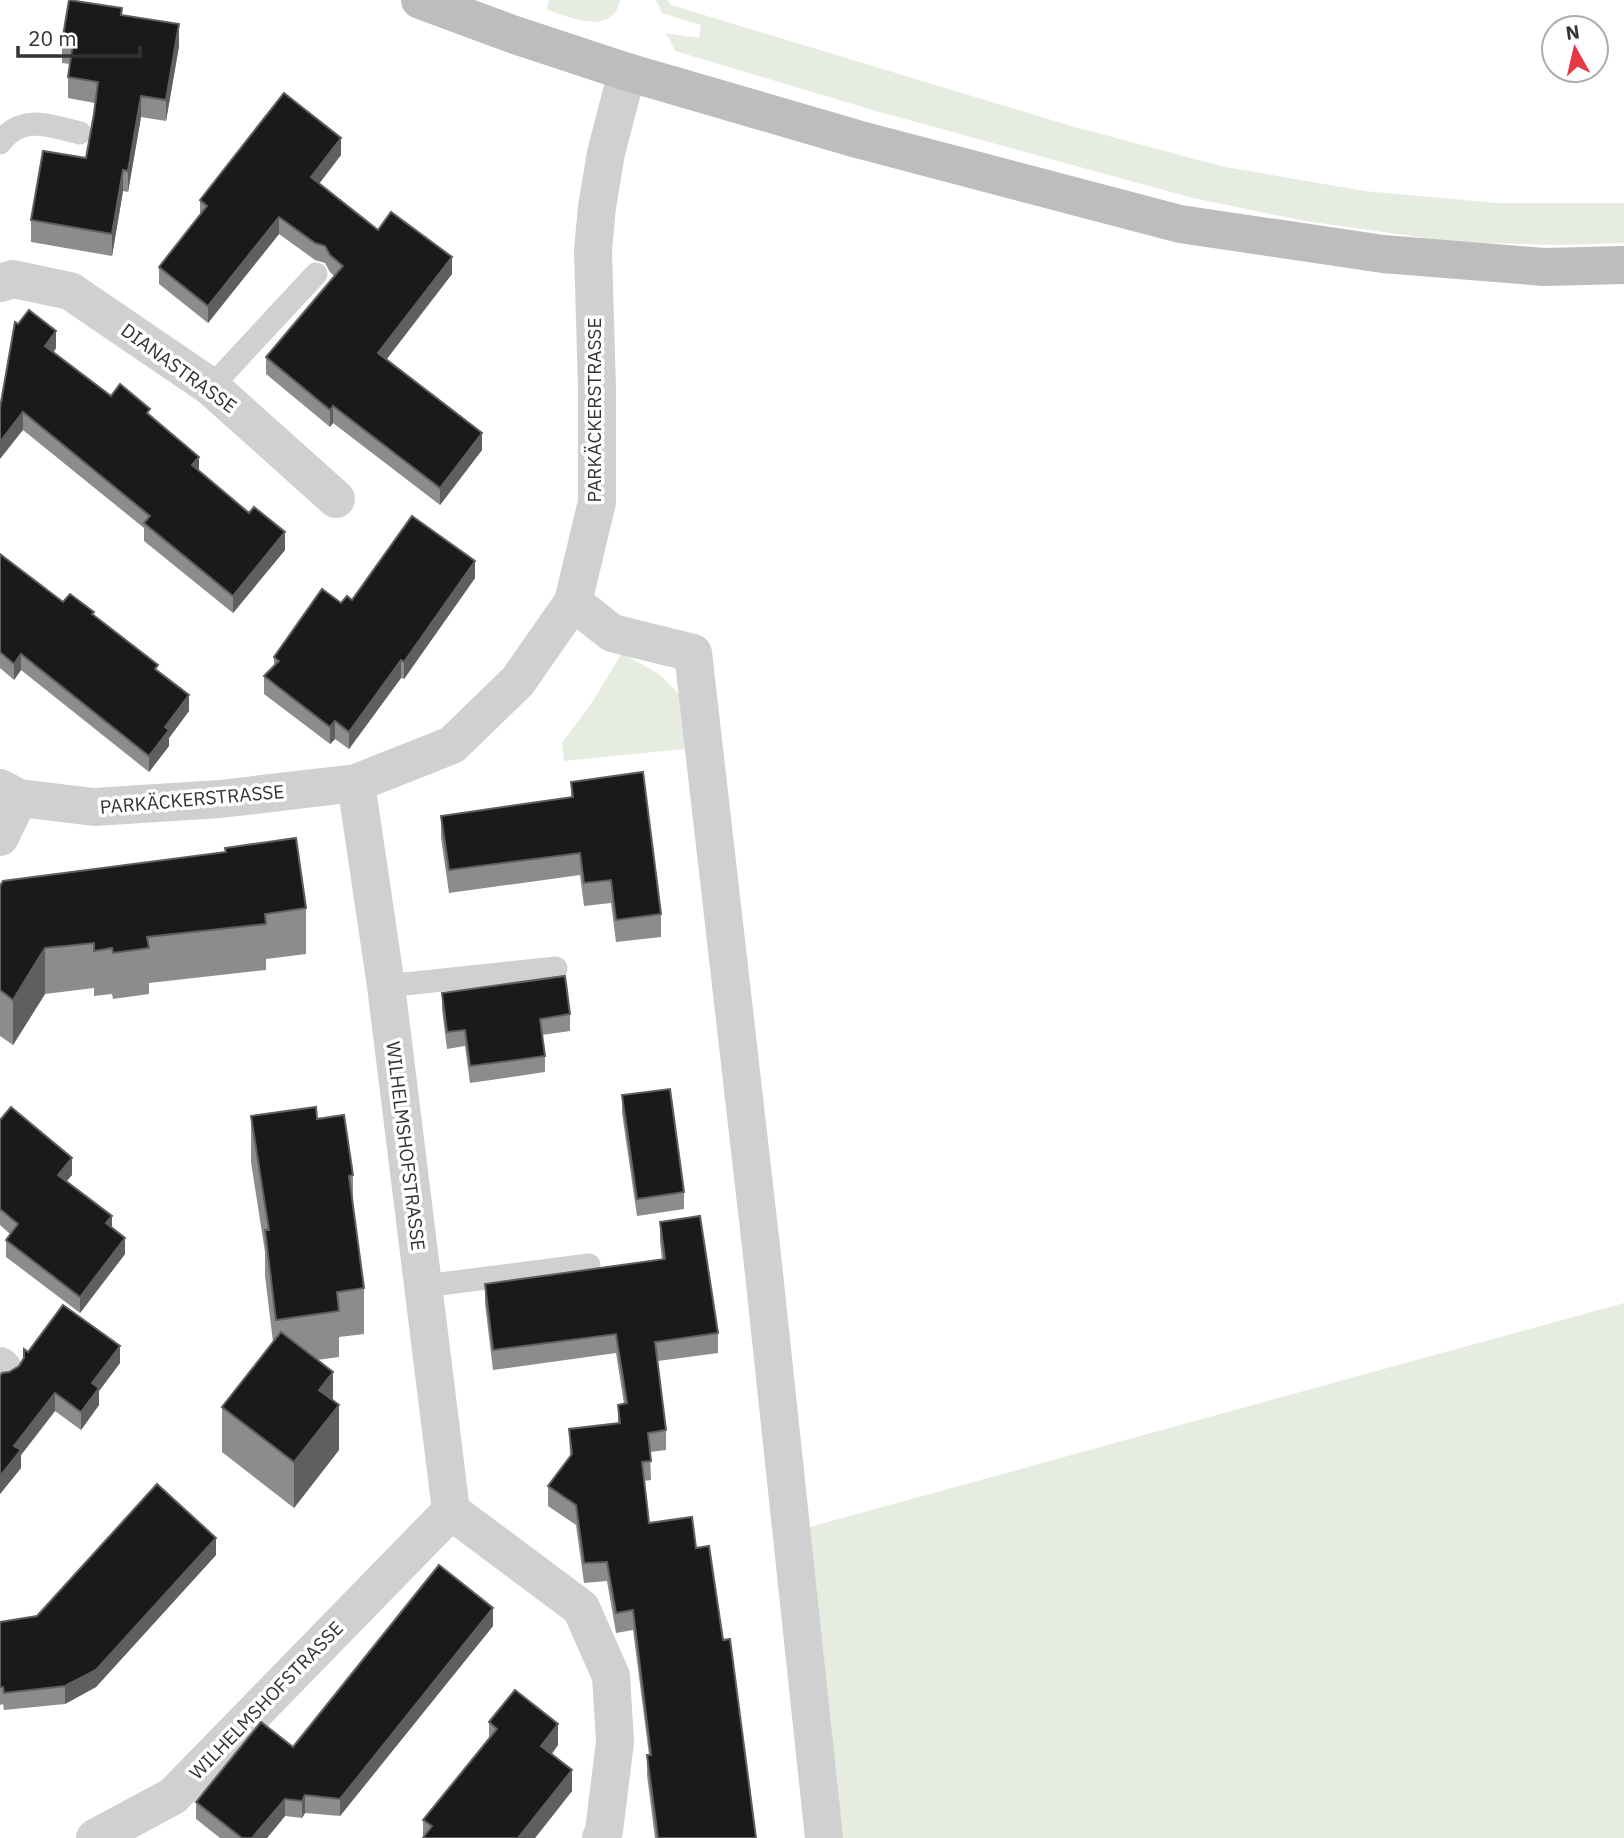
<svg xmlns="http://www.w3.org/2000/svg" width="1624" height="1838" font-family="'IBM Plex Sans',sans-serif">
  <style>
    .green { fill: #e6ecdf }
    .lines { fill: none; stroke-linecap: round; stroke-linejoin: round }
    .service { stroke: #d0d0d0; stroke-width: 23 }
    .minor { stroke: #d0d0d0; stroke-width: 38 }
    .secondary { stroke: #bdbdbd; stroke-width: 38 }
    .wall { fill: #8c8c8c }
    .shaded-wall { fill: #5f5f5f }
    .building { fill: #1a1a1a; stroke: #5f5f5f; stroke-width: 2 }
    .labels { text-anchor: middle; stroke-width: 7; stroke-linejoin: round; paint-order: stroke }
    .street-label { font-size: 19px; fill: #333; stroke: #fff }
  </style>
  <rect width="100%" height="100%" fill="#fff"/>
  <g class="green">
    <path d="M549,0H620C613,37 570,17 547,10Z"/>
    <polygon points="656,0 667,0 671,5 1071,126 1225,167 1364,191 1497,203 1624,203 1624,243 1559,245 1454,242 1305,221 1193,198 876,111 675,51 666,33 699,38 701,25 662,13"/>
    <polygon points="622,653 659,674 687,702 694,748 564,761 562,743 591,704"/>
    <polygon points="1624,1303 1624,1838 843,1838 806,1528"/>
  </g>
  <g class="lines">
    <g class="service">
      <path d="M0,143C22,113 50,126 80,133"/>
      <polyline points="211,387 316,274"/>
      <polyline points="386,986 556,968"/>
      <polyline points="424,1286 589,1265"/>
    </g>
    <g class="minor">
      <polyline points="0,283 13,279 70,291 211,387 336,499"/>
      <polyline points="573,602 612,633 693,653 762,1255 824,1838"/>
      <polyline points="0,788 19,798 94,807 220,799 356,783 452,745 518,681 573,602 597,502 597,389 593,250 597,207 606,153 627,72"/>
      <polyline points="0,837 19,798"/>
      <polyline points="0,1366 3,1369"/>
      <polyline points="451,1511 581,1608 611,1676 615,1742 604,1831 601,1838"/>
      <polyline points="95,1838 173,1796 451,1511 386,986 356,783"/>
    </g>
    <polyline class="secondary" points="420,0 512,34 627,72 857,139 1180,224 1383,254 1544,267 1624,265"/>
  </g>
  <g class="wall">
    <polygon points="122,15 179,46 166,121 141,117 128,192 123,191 112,256 31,242 31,220 86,158 95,103 68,98 68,77 70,64 62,63 62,42"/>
    <polygon points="341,155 319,184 378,230 452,274 387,359 482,450 440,505 333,423 330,427 266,374 266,357 334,276 330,272 325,263 315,260 279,234 208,323 159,284 159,267 200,216 200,200"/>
    <polygon points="18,324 56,348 54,352 111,396 150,416 199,471 285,550 233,613 144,541 144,528 23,430"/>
    <polygon points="0,554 63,602 94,616 158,672 189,711 169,738 169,746 149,772 21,670 14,680 0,668"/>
    <polygon points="475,578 404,679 401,678 349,749 335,739 330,744 264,694 264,676 274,666 274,657 341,603 352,600"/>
    <polygon points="571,782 661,914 661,937 616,942 611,903 584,906 580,875 449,893 441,838 441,816 571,798"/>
    <polygon points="0,886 306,908 306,954 266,959 266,970 149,983 149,994 113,999 112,994 94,996 94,988 45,994 13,1045 0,1036"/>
    <polygon points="442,993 570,1014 570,1031 542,1035 545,1056 545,1072 470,1083 465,1046 447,1049 442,1010"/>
    <polygon points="622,1095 684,1192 684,1209 637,1216 622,1113"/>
    <polygon points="251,1116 317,1119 353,1175 353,1203 364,1288 364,1334 339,1337 339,1357 317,1360 333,1400 339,1450 294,1508 222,1452 222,1407 273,1342 265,1276 265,1252 251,1162"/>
    <polygon points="0,1120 72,1175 67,1181 112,1227 125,1254 80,1313 6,1257 6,1240 10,1234 0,1225"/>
    <polygon points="660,1222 718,1333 718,1353 658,1361 666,1430 666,1450 650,1452 651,1480 644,1481 649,1523 696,1548 723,1640 756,1838 655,1838 647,1775 647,1755 649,1755 633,1630 616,1633 607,1581 584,1583 576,1525 548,1506 548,1486 570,1457 569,1429 618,1423 618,1405 624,1404 616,1353 493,1370 485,1304 485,1284 662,1259 660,1242"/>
    <polygon points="28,1352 120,1363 99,1391 99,1405 81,1430 55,1411 21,1455 21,1468 0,1494 0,1376 9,1372 19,1366"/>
    <polygon points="216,1555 96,1687 65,1704 4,1710 3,1704 0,1705 0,1622 37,1616"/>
    <polygon points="493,1626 340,1816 305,1813 302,1818 285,1816 267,1838 220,1838 196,1819 196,1802 293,1747"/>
    <polygon points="489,1722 558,1745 552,1754 572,1791 535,1838 423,1838 423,1820 489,1739"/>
  </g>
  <g class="shaded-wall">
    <polygon points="179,24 179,46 166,121 166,100"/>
    <polygon points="141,96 141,117 128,192 128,171"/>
    <polygon points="341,138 341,155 311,194 311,177"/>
    <polygon points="123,170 123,191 112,256 112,234"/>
    <polygon points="279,217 279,234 208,323 208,306"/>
    <polygon points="452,257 452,274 378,370 378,353"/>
    <polygon points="56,331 56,348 45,363 45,346"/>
    <polygon points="333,406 333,423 330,427 330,410"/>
    <polygon points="23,412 23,430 0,459 0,442"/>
    <polygon points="482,433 482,450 440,505 440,488"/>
    <polygon points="199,457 199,474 192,465"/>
    <polygon points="285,532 285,550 233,613 233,596"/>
    <polygon points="475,561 475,578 404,679 404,662"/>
    <polygon points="21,654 21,670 14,680 14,664"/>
    <polygon points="401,660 401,678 349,749 349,732"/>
    <polygon points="189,695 189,711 169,738 169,746 149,772 149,756 165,727"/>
    <polygon points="335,721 335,739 330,744 330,727"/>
    <polygon points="45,948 45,994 13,1045 13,1000"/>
    <polygon points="72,1158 72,1175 58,1191 58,1175"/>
    <polygon points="112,1216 112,1233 106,1223"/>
    <polygon points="125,1238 125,1254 80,1313 80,1297"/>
    <polygon points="120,1346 120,1363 99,1391 99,1405 81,1430 81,1412 92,1383"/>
    <polygon points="333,1372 333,1412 339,1405 339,1450 294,1508 294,1462 319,1390"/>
    <polygon points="55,1393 55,1411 21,1455 21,1468 0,1494 0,1476 14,1446"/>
    <polygon points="216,1538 216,1555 96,1687 65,1704 65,1686"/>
    <polygon points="493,1608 493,1626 340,1816 340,1799"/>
    <polygon points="558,1724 558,1745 541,1767 541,1746"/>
    <polygon points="572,1770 572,1791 535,1838 518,1838"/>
    <polygon points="305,1795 305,1813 302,1818 302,1801"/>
    <polygon points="285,1799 285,1816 267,1838 252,1838"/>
  </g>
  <g class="building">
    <polygon points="69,0 122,8 121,15 179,24 166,100 141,96 128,171 123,170 112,234 31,220 43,151 86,158 94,114 98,82 68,77 73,43 62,42"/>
    <polygon points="284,93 341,138 311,177 378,230 391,212 452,257 378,353 482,433 440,488 333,406 330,410 266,357 343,266 330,255 325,246 315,243 279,217 208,306 159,267 207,206 200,200"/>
    <polygon points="29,310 56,331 45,346 111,396 120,384 150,409 147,413 199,457 192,465 249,513 254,507 285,532 233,596 144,523 150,516 23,412 0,442 0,408 15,322 18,324"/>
    <polygon points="412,516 475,561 404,662 401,660 349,732 335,721 330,727 264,676 279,661 274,657 322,589 341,603 347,596 352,600"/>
    <polygon points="0,554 63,602 70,594 94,612 92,614 158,665 155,669 189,695 165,727 169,730 149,756 21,654 14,664 0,652"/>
    <polygon points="643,772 661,914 616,920 611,880 584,883 580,853 449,870 441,816 573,797 571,782"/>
    <polygon points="296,838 306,908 265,914 266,924 147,937 149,948 113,953 112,948 94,951 94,943 45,948 13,1000 0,990 0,886 3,881 226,852 225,848"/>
    <polygon points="565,976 570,1014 540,1019 545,1056 470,1066 465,1030 447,1032 442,993"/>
    <polygon points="670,1089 684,1192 637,1199 622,1095"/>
    <polygon points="11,1107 72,1158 58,1175 112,1216 106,1223 125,1238 80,1297 6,1240 18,1224 0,1209 0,1120"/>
    <polygon points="316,1107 317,1119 344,1115 353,1175 349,1176 364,1288 337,1292 339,1311 276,1320 265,1230 269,1230 251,1116"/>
    <polygon points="700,1216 718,1333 655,1342 666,1430 648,1433 651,1461 642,1462 649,1523 692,1517 696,1548 709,1546 723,1640 730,1639 756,1838 658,1838 647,1755 651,1755 633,1610 616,1613 607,1562 584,1563 576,1505 548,1486 572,1454 569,1429 620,1423 618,1405 627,1403 616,1334 493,1350 485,1284 665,1259 660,1222"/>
    <polygon points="63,1305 120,1346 92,1383 99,1388 81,1412 55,1393 14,1446 21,1450 0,1476 0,1376 2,1373 9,1372 19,1366 24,1358 24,1349 28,1352"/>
    <polygon points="281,1332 333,1372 319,1390 339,1405 294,1462 222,1407"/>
    <polygon points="157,1484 216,1538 96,1670 65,1686 4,1693 3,1687 0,1687 0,1622 37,1616"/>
    <polygon points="439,1565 493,1608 340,1799 305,1795 302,1801 285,1799 252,1838 242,1838 196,1802 261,1722 293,1747"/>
    <polygon points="515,1690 558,1724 541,1746 572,1770 518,1838 423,1838 432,1826 423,1820 497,1729 489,1722"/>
  </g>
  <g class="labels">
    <g class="street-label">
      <text transform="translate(179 368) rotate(36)" y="7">DIANASTRASSE</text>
      <text transform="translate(594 410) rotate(-90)" y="7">PARKÄCKERSTRASSE</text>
      <text transform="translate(192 799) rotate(-5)" y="7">PARKÄCKERSTRASSE</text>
      <text transform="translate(406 1146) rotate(83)" y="7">WILHELMSHOFSTRASSE</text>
      <text transform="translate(266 1700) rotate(-46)" y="7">WILHELMSHOFSTRASSE</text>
    </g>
  </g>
  <g transform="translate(1575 49) rotate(352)"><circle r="33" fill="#ffffff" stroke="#adadad" stroke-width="2"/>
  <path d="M0-5L12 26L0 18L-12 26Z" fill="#e63946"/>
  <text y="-10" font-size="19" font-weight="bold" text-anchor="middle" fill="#333333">N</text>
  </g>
  <path d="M18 46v10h122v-10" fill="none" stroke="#333333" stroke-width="3.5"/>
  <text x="28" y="46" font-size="21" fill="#333333" stroke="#ffffff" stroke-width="5" paint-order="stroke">20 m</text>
</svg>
